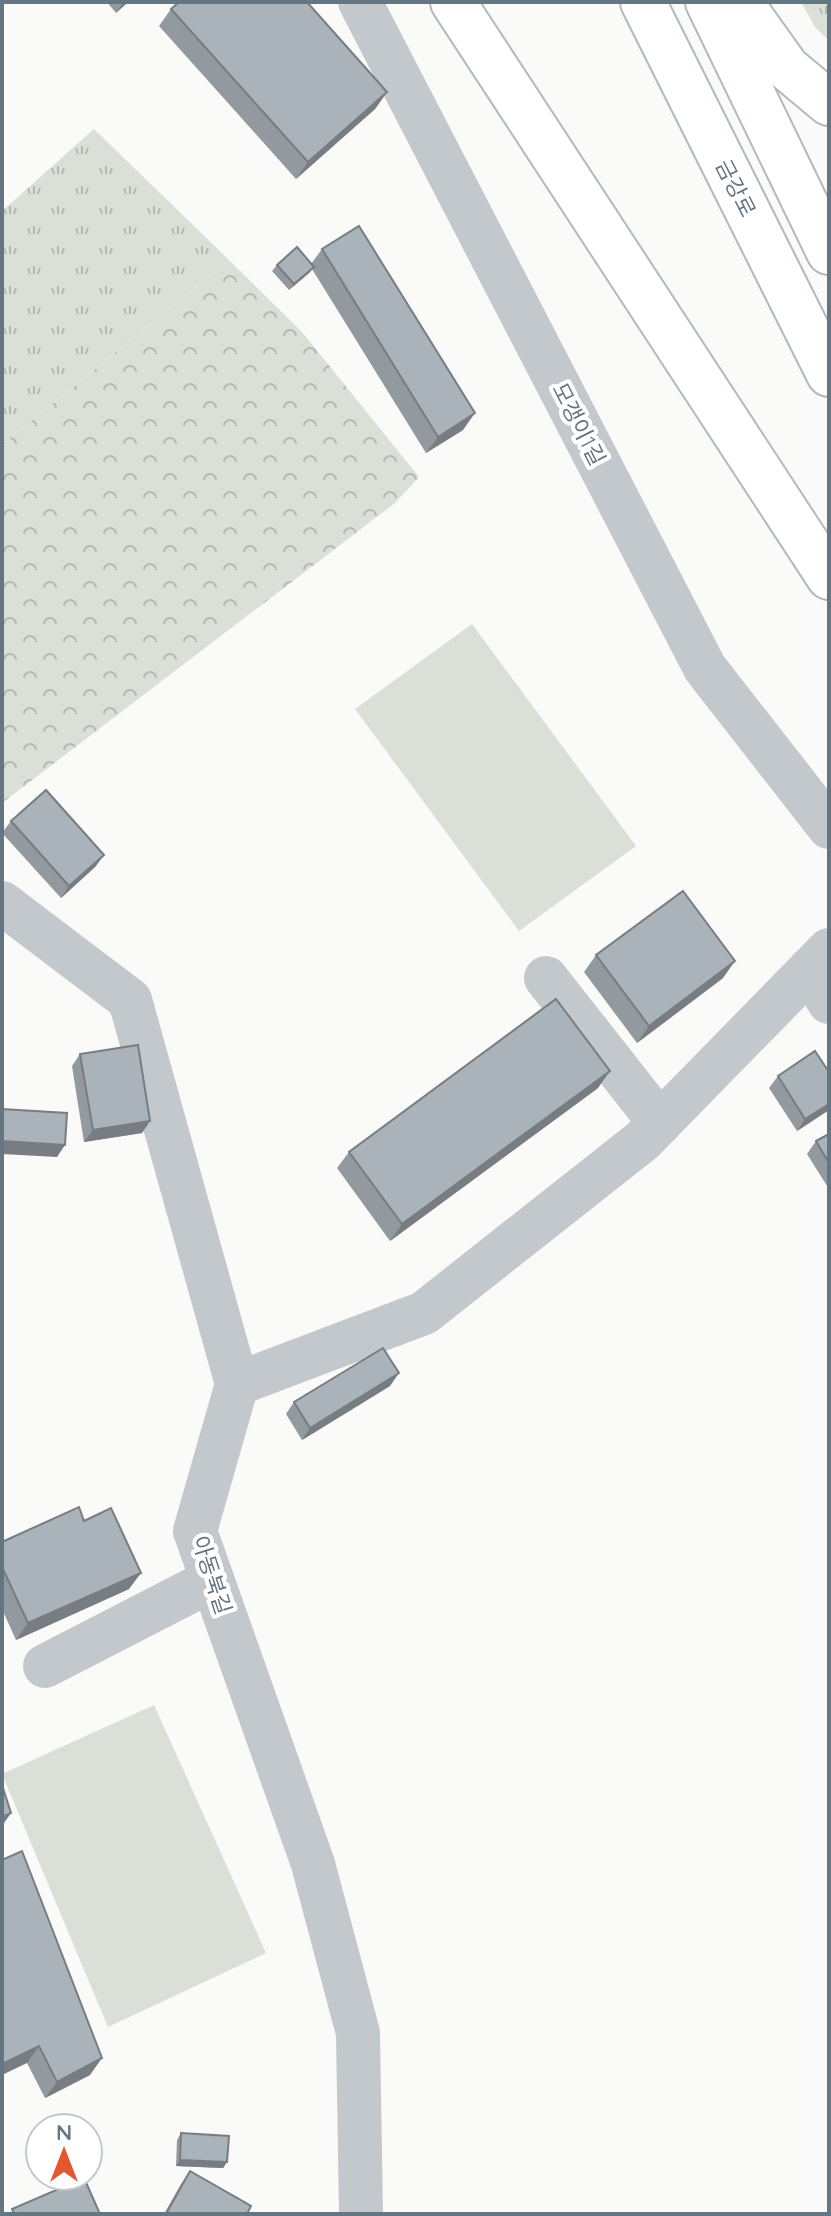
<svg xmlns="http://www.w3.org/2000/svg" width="831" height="2216" font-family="Quicksand,'Noto Sans KR',sans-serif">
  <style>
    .grass { fill: url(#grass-tufts) }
    .forest { fill: url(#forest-crowns) }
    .pitch { fill: #dadfd7 }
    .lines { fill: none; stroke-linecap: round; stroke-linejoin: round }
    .highway-casing { stroke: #b4b9bd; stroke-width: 48 }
    .minor { stroke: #c3c8cc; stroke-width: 44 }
    .highway { stroke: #fff; stroke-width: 44 }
    .wall { fill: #929a9f }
    .shaded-wall { fill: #777d82 }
    .building { fill: #aab3b9; stroke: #777d82; stroke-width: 2 }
    .labels { text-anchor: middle; stroke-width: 8; stroke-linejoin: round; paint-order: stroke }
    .street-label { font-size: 22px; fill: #657683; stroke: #fff }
  </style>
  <defs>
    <pattern id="grass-tufts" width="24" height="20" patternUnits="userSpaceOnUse" patternTransform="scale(2)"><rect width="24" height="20" fill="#dadfd7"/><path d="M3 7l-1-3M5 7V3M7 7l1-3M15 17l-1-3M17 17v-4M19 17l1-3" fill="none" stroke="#b4b9b4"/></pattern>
    <pattern id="forest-crowns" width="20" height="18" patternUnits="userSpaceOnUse" patternTransform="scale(2)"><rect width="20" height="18" fill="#dadfd7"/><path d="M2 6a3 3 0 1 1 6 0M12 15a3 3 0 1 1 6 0" fill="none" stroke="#b4b9b4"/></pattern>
  </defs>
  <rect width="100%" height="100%" fill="#fafaf8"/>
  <g class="grass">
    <polygon points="801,2 829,2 829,41 815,27"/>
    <polygon points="94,129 229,260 2,445 2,211"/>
  </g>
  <polygon class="forest" points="229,260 302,332 419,477 395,503 2,803 2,445"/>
  <g class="pitch">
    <polygon points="472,624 636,846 519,931 355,709"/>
    <polygon points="154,1705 266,1953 108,2027 2,1774"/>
  </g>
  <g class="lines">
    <defs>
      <g id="highway">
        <polyline points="453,2 829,577"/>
        <polyline points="643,2 829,374"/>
        <polyline points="708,2 829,252"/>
        <polyline points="740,2 787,68 829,103"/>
      </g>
    </defs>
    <use href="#highway" class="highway-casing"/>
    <g class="minor">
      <polyline points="360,2 705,668 829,827"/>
      <polyline points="2,903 130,1000 237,1384 195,1531 313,1864 358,2033 361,2214"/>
      <polyline points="810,969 829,1002"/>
      <polyline points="546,978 660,1123"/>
      <polyline points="237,1384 424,1313 642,1141 829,950"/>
      <polyline points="45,1666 212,1580"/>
    </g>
    <use href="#highway" class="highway"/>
  </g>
  <g class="wall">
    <polygon points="107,2 128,2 116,13"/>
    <polygon points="171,9 387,92 375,109 296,179 159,26"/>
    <polygon points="322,249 463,430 426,453 312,269 309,273 289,290 272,271 277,265 311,264"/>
    <polygon points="11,821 104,855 95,867 61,898 2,833"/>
    <polygon points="596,955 723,978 637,1043 584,972"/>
    <polygon points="80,1054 150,1121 142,1133 84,1142 72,1066"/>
    <polygon points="829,1072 829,1110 797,1131 769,1088 778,1076"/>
    <polygon points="598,1088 390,1241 337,1168 349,1152"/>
    <polygon points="829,1134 829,1189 807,1154 816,1141"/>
    <polygon points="390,1386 302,1440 286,1414 294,1402"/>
    <polygon points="84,1521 129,1589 16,1640 2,1609 2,1542"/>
    <polygon points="2,1860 90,2075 45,2098 27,2063"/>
    <polygon points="181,2133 227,2162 223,2168 176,2166 177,2140"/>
    <polygon points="190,2171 247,2214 164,2214 181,2184"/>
  </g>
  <g class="shaded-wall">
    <polygon points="124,2 128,2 116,13"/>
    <polygon points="387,92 375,109 296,179 308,162"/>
    <polygon points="314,267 309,273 289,290 294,284"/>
    <polygon points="475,413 463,430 426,453 438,437"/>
    <polygon points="104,855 95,867 61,898 69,886"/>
    <polygon points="735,961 723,978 637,1043 649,1026"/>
    <polygon points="610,1071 598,1088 390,1241 402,1224"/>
    <polygon points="829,1104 829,1110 797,1131 805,1119"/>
    <polygon points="150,1121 142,1133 84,1142 93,1130"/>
    <polygon points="2,1141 65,1145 57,1157 2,1154"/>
    <polygon points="399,1373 390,1386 302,1440 310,1428"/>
    <polygon points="141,1573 129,1589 16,1640 28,1623"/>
    <polygon points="11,1813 2,1826 2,1817"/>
    <polygon points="39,2046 27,2063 2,2075 2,2064"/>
    <polygon points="102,2058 90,2075 45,2098 57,2082"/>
    <polygon points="180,2160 227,2162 223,2168 176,2166"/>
  </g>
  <g class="building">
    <polygon points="179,2 307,2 387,92 308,162 171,9"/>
    <polygon points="359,226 475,413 438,437 322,249"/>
    <polygon points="297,247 314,267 294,284 277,265"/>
    <polygon points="46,790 104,855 69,886 11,821"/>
    <polygon points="683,891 735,961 649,1026 596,955"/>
    <polygon points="556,999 610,1071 402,1224 349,1152"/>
    <polygon points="138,1045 150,1121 93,1130 80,1054"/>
    <polygon points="815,1051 829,1072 829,1104 805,1119 778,1076"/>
    <polygon points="2,1109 67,1113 65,1145 2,1141"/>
    <polygon points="829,1134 829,1163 816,1141"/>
    <polygon points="383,1348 399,1373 310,1428 294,1402"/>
    <polygon points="79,1507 84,1521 111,1508 141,1573 28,1623 2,1567 2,1542"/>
    <polygon points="2,1785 11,1813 2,1817"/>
    <polygon points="22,1851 102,2058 57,2082 39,2046 2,2064 2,1860"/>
    <polygon points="181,2133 229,2136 227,2162 180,2160"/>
    <polygon points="190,2171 251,2206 247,2214 166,2214"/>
    <polygon points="84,2178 100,2214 14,2214 12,2209"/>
  </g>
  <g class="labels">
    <g class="street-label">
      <text transform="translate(736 188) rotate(63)" y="8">금강로</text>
      <text transform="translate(579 424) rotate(63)" y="8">모갱이1길</text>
      <text transform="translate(212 1575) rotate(72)" y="8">아동북길</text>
    </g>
  </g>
  <rect width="831" height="2216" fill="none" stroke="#657683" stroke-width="8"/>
  <g transform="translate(64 2152)"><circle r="38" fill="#ffffff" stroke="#c1c8cd" stroke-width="2"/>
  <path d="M0-6L14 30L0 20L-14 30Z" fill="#e4572e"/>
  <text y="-12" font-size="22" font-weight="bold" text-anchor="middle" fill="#657683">N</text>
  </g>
</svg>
